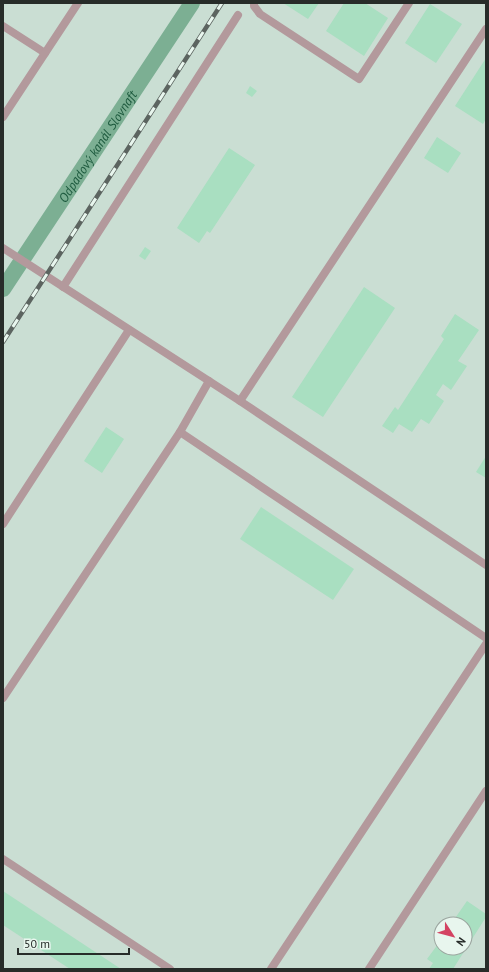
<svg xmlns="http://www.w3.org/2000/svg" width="489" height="972" font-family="'PT Sans',sans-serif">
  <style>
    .built { fill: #caded3; fill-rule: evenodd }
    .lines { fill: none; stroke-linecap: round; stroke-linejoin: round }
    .canal { stroke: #7caf93; stroke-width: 16 }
    .building { fill: #a9dfc1 }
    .lane { stroke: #b3999c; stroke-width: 8 }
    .rail-casing { stroke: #5c6460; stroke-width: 4.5 }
    .rail { stroke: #e8f6ee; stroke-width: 3; stroke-dasharray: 9; stroke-linecap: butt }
    .labels { text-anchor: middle; stroke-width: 4; stroke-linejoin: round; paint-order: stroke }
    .water-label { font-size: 13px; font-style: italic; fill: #1d5a3e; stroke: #e8f6ee }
  </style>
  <rect width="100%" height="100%" fill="#dbe9e1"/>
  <path class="built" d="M3,3H486V969H3ZM441,924H465V948H441Z"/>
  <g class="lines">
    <path class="canal" id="s1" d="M3,289L192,3"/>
  </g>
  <g class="building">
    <polygon points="283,3 319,3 308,19"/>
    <polygon points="344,3 365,3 388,18 364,56 326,31"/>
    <polygon points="430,4 462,24 436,63 405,43"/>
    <polygon points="486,58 486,119 483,124 455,106"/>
    <polygon points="250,86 257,91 252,97 246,93"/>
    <polygon points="437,137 461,153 448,173 424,158"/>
    <polygon points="229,148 255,165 210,233 207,231 199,243 177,228"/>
    <polygon points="145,247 151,251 145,260 139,256"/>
    <polygon points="364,287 395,308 323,417 292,397"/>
    <polygon points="455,314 479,330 458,361 467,366 451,390 443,384 436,395 444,401 429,424 421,419 412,432 399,424 393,433 382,426 395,407 398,410 444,339 441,336"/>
    <polygon points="106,427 124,439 102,473 84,461"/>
    <polygon points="486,456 486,478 476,472"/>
    <polygon points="261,507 354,569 333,600 240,539"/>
    <polygon points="3,891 121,969 70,969 3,925"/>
    <polygon points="467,901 486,914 486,917 453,969 429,969 433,963 427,959 441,940 441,948 465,948 465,924 451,924"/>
  </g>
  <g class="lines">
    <g class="lane">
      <polyline points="254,3 254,6 260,14 359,79 409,3"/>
      <polyline points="3,26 45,53"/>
      <polyline points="3,117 78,3"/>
      <polyline points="3,248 240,401 486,565"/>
      <polyline points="63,287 238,15"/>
      <polyline points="240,401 486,29"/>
      <polyline points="180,432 486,638"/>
      <polyline points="3,524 129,330"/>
      <polyline points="3,698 180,432 209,381"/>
      <polyline points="3,859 170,969"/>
      <polyline points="271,969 486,644"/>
      <polyline points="369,969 486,791"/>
    </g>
    <defs>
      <polyline id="rail" points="3,342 222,3"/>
    </defs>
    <use href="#rail" class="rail-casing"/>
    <use href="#rail" class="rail"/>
  </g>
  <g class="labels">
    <g class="water-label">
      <text dy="5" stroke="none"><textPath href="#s1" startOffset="171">Odpadový kanál Slovnaft</textPath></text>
    </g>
  </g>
  <rect width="489" height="972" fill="none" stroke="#272c29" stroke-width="8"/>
  <g transform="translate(453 936) rotate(126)"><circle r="19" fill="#e8f6ee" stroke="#9ba59f"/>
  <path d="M0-3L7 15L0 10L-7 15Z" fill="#d34362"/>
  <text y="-6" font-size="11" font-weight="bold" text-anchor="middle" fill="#272c29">N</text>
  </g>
  <path d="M18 948v6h111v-6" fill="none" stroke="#272c29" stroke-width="2"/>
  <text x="24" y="948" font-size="12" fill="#272c29" stroke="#e8f6ee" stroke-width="3" paint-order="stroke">50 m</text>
</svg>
